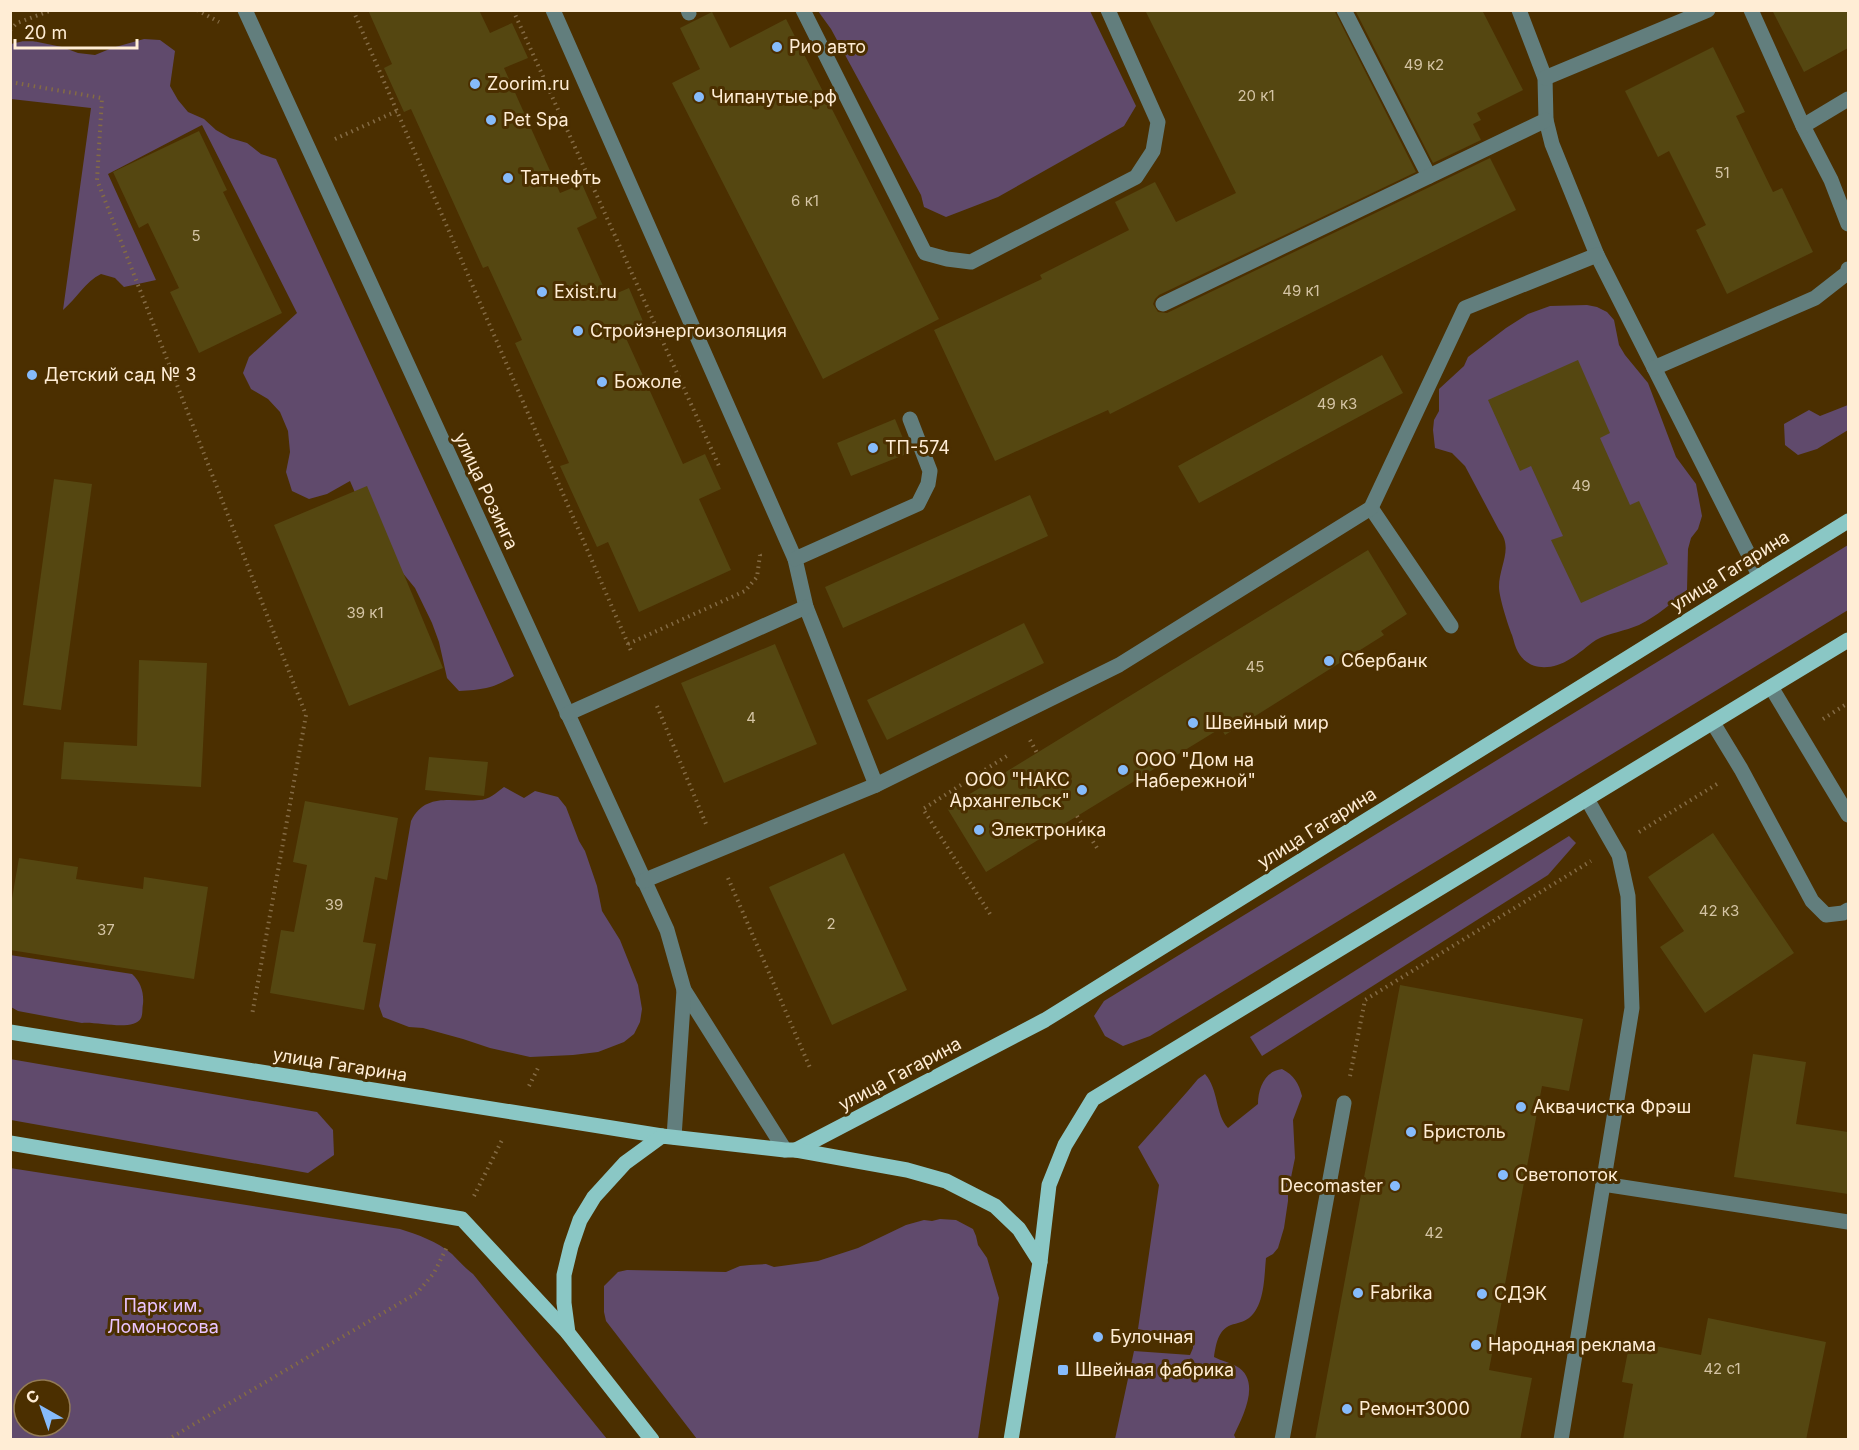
<svg xmlns="http://www.w3.org/2000/svg" width="1859" height="1450" font-family="Inter,sans-serif">
  <style>
    .green { fill: #604a6c; fill-rule: evenodd }
    .building { fill: #554711 }
    .lines { fill: none; stroke-linecap: round; stroke-linejoin: round }
    .path { stroke: #846b44; stroke-width: 4; stroke-dasharray: 1.5 4.5; stroke-linecap: butt }
    .minor { stroke: #627e7d; stroke-width: 15 }
    .major { stroke: #8ac7c5; stroke-width: 15 }
    .poi-dot { fill: #86bbfb; stroke: #4b2f00; stroke-width: 2 }
    .labels { text-anchor: middle; stroke-width: 6; stroke-linejoin: round; paint-order: stroke }
    .number-label { font-size: 15px; fill: #d4c4a4 }
    .poi-label { font-size: 18px; fill: #ffedd5; stroke: #4b2f00; text-anchor: start }
    .street-label { font-size: 18px; fill: #ffedd5; stroke: #4b2f00 }
    .park-label { font-size: 18px; fill: #eac4ff; stroke: #4b2f00 }
  </style>
  <rect width="100%" height="100%" fill="#4b2f00"/>
  <g class="green">
    <polygon points="818,11 1090,11 1136,106 1124,126 998,197 946,217 924,207 921,195 831,29"/>
    <path d="M144,39L160,40L175,51L170,86L178,100L188,112L204,119L216,130L230,138L247,143L261,154L276,159L514,676C494,688 483,690 459,691L447,678L439,642L432,623L415,588L375,539L350,481L327,494L309,499L292,491L286,472L290,452L288,431L280,412L268,399L251,389L243,373L249,357L297,313L202,125L108,174L156,280L124,287L115,278L101,274C85,282 77,298 63,310L91,108L11,99V44L28,40L62,47L78,53L95,55L112,48Z"/>
    <path d="M1587,305L1597,307L1607,312L1614,320L1619,345L1625,355L1648,383L1676,457L1696,484L1702,516L1698,529L1691,538L1688,549L1687,590C1672,603 1657,616 1639,625C1625,631 1609,633 1596,640C1587,646 1579,654 1570,659C1553,670 1529,672 1518,652C1515,647 1514,641 1512,635C1508,625 1499,597 1499,587C1499,566 1514,548 1499,530L1465,466L1452,453L1435,448L1433,430L1434,420L1439,411V389L1464,366L1468,357L1506,328L1528,314L1550,306Z"/>
    <polygon points="1848,405 1848,430 1817,449 1798,455 1785,445 1784,424 1809,410 1820,416"/>
    <polygon points="1848,545 1848,610 1150,1036 1123,1046 1105,1036 1094,1016 1104,1001"/>
    <path d="M504,787L524,798L535,791L558,797L566,807L579,841L585,851L597,886L602,911L620,940L638,985L642,1009L640,1022L634,1034L624,1042L598,1052L573,1055L530,1057L490,1048L463,1039L423,1028L409,1027L383,1017L379,1006L411,821C426,791 454,803 479,800C489,800 496,793 504,787Z"/>
    <polygon points="1569,836 1576,843 1548,875 1262,1056 1250,1037"/>
    <path d="M10,955L132,974C141,982 144,993 143,1004C142,1009 143,1014 141,1018C134,1032 96,1021 82,1023L18,1011L11,1007Z"/>
    <polygon points="10,1059 317,1112 333,1130 334,1155 308,1173 11,1120"/>
    <path d="M1282,1069C1294,1075 1299,1084 1302,1096L1293,1120L1295,1158L1288,1192V1201L1284,1228L1278,1248L1273,1254L1266,1258C1264,1277 1265,1305 1249,1318C1244,1322 1237,1323 1231,1325C1218,1330 1216,1344 1214,1357C1221,1361 1229,1362 1236,1366C1262,1380 1243,1416 1234,1435L1236,1439H1115L1134,1351L1190,1355L1193,1348V1340L1138,1329L1159,1185L1138,1147L1187,1092L1198,1079L1205,1074C1219,1090 1215,1114 1228,1128L1258,1104C1258,1088 1265,1071 1282,1069Z"/>
    <path d="M10,1168L400,1229C418,1235 437,1241 452,1254C459,1261 465,1268 473,1274L607,1439H11ZM24,1390H60V1426H24Z"/>
    <polygon points="940,1219 956,1220 973,1229 976,1236 978,1245 987,1258 999,1298 978,1439 697,1439 606,1321 604,1312 604,1286 618,1272 627,1270 726,1272 740,1266 750,1265 766,1264 774,1267 818,1261 858,1248 906,1225 924,1220 932,1221"/>
  </g>
  <g class="building">
    <polygon points="368,10 479,10 490,33 512,23 528,58 504,68 560,193 582,184 597,218 577,228 608,297 629,288 645,326 625,336 683,464 705,454 721,489 699,499 731,570 639,612 608,542 597,547 560,466 569,463 515,343 522,340 488,266 483,268 411,109 404,112 384,68 392,64"/>
    <polygon points="1145,10 1334,10 1416,172 1159,295 1155,299 1153,304 1158,312 1167,313 1490,158 1516,210 1110,414 1108,410 995,461 934,330 1042,279 1040,275 1129,230 1115,202 1155,182 1176,222 1236,193"/>
    <polygon points="1355,10 1482,10 1523,90 1477,113 1481,120 1473,124 1481,140 1433,163"/>
    <polygon points="1772,10 1848,10 1848,48 1804,72"/>
    <polygon points="712,12 730,48 786,19 939,319 823,379 672,83 700,69 680,28"/>
    <polygon points="1713,47 1745,112 1736,116 1773,192 1782,188 1813,252 1727,294 1696,230 1706,225 1669,151 1658,157 1625,91"/>
    <polygon points="199,131 227,190 223,192 282,313 199,353 170,292 179,288 148,223 139,228 113,172"/>
    <polygon points="1382,355 1403,393 1199,503 1178,466"/>
    <polygon points="1578,360 1610,433 1600,438 1630,505 1639,501 1668,564 1581,603 1551,540 1563,536 1531,466 1520,471 1488,400"/>
    <polygon points="895,419 909,453 851,476 837,443"/>
    <polygon points="54,479 92,484 61,710 23,705"/>
    <polygon points="367,486 443,668 349,706 274,525"/>
    <polygon points="1030,495 1048,536 843,628 825,587"/>
    <polygon points="1368,550 1407,614 1381,631 1384,635 1225,735 1221,728 986,872 947,808"/>
    <polygon points="1024,623 1044,663 887,740 867,700"/>
    <polygon points="775,644 817,744 724,783 681,683"/>
    <polygon points="139,660 207,663 201,787 61,779 64,742 137,746"/>
    <polygon points="429,757 488,762 484,796 425,790"/>
    <polygon points="305,801 398,818 387,880 375,877 363,942 376,944 364,1010 270,993 281,930 294,932 307,865 293,862"/>
    <polygon points="1713,833 1794,953 1705,1013 1660,947 1684,931 1648,877"/>
    <polygon points="844,853 907,990 832,1025 769,887"/>
    <polygon points="19,858 78,867 76,879 143,889 144,877 208,887 194,979 10,950 10,910"/>
    <polygon points="1400,985 1583,1019 1569,1091 1542,1086 1489,1370 1532,1378 1520,1440 1315,1440"/>
    <polygon points="1753,1054 1806,1062 1796,1124 1848,1132 1848,1194 1734,1177"/>
    <polygon points="1708,1318 1826,1342 1806,1440 1623,1440 1633,1384 1622,1382 1630,1341 1701,1355"/>
  </g>
  <g class="lines">
    <g class="path">
      <polyline points="197,10 219,22"/>
      <polyline points="353,10 632,653"/>
      <polyline points="513,10 719,466"/>
      <polyline points="10,30 17,23 52,10"/>
      <polyline points="10,82 102,98 97,180 306,715 252,1015"/>
      <polyline points="335,139 397,111"/>
      <polyline points="628,644 745,591 757,577 760,555 758,552"/>
      <polyline points="657,706 706,824"/>
      <polyline points="1823,719 1848,703"/>
      <polyline points="1030,740 1037,753"/>
      <polyline points="1077,816 1097,848"/>
      <polyline points="1639,832 1717,784"/>
      <polyline points="728,878 811,1070"/>
      <polyline points="990,914 923,809 1010,754"/>
      <polyline points="1350,1076 1365,1000 1591,861"/>
      <polyline points="529,1086 538,1068"/>
      <polyline points="474,1196 503,1138"/>
      <polyline points="167,1440 417,1293 434,1273 448,1245"/>
    </g>
    <g class="minor">
      <polyline points="245,10 667,930 684,990 785,1150"/>
      <polyline points="553,10 795,559 806,607 876,785"/>
      <polyline points="688,10 689,13"/>
      <polyline points="803,10 925,253 947,259 971,262 1136,177 1153,151 1158,122 1108,10"/>
      <polyline points="1344,10 1429,176"/>
      <polyline points="1519,10 1545,78 1546,120 1552,144 1597,255 1759,575"/>
      <polyline points="1751,10 1803,126 1831,180 1848,224"/>
      <polyline points="1545,78 1708,10"/>
      <polyline points="1803,126 1848,99"/>
      <polyline points="1163,304 1546,120"/>
      <polyline points="1654,368 1815,298 1847,273 1848,269"/>
      <polyline points="1371,508 1451,626"/>
      <polyline points="795,559 918,504 928,484 930,471 910,419"/>
      <polyline points="1771,687 1848,815"/>
      <polyline points="567,714 806,607"/>
      <polyline points="1713,723 1741,769 1812,901 1826,915 1843,913 1848,910"/>
      <polyline points="643,881 876,785 1119,665 1371,508 1465,308 1597,255"/>
      <polyline points="674,1137 684,990"/>
      <polyline points="1603,1184 1848,1222"/>
      <polyline points="1282,1440 1344,1103"/>
      <polyline points="1561,1440 1632,1008 1628,896 1619,855 1587,799"/>
    </g>
    <g class="major">
      <polyline points="10,1032 662,1136"/>
      <polyline points="10,1143 462,1219 568,1333"/>
      <polyline points="796,1150 1045,1020 1848,521"/>
      <polyline points="1040,1262 1049,1185 1065,1145 1093,1099 1848,640"/>
      <polyline points="652,1440 568,1333 564,1303 564,1275 571,1246 580,1220 594,1197 625,1163 662,1136 785,1150 796,1150 907,1170 946,1181 995,1206 1019,1229 1040,1262 1011,1440"/>
    </g>
  </g>
  <g class="poi-dot">
    <circle cx="777" cy="47" r="6"/>
    <circle cx="475" cy="84" r="6"/>
    <circle cx="699" cy="97" r="6"/>
    <circle cx="491" cy="120" r="6"/>
    <circle cx="508" cy="178" r="6"/>
    <circle cx="542" cy="292" r="6"/>
    <circle cx="578" cy="331" r="6"/>
    <circle cx="32" cy="375" r="6"/>
    <circle cx="602" cy="382" r="6"/>
    <circle cx="873" cy="448" r="6"/>
    <circle cx="1329" cy="661" r="6"/>
    <circle cx="1193" cy="723" r="6"/>
    <circle cx="1123" cy="770" r="6"/>
    <circle cx="1082" cy="790" r="6"/>
    <circle cx="979" cy="830" r="6"/>
    <circle cx="1521" cy="1107" r="6"/>
    <circle cx="1411" cy="1132" r="6"/>
    <circle cx="1503" cy="1175" r="6"/>
    <circle cx="1395" cy="1186" r="6"/>
    <circle cx="1358" cy="1293" r="6"/>
    <circle cx="1482" cy="1294" r="6"/>
    <circle cx="1098" cy="1337" r="6"/>
    <circle cx="1476" cy="1345" r="6"/>
    <rect x="1057" y="1364" width="12" height="12" rx="3"/>
    <circle cx="1347" cy="1409" r="6"/>
  </g>
  <g class="labels">
    <g class="number-label">
      <text x="1424" y="70">49 к2</text>
      <text x="1256" y="101">20 к1</text>
      <text x="1722" y="178">51</text>
      <text x="805" y="206">6 к1</text>
      <text x="196" y="241">5</text>
      <text x="1301" y="296">49 к1</text>
      <text x="1337" y="409">49 к3</text>
      <text x="1581" y="491">49</text>
      <text x="365" y="618">39 к1</text>
      <text x="1255" y="672">45</text>
      <text x="751" y="723">4</text>
      <text x="334" y="910">39</text>
      <text x="1719" y="916">42 к3</text>
      <text x="831" y="929">2</text>
      <text x="106" y="935">37</text>
      <text x="1434" y="1238">42</text>
      <text x="1722" y="1374">42 с1</text>
    </g>
    <g class="poi-label">
      <text x="789" y="53">Рио авто</text>
      <text x="487" y="90">Zoorim.ru</text>
      <text x="711" y="103">Чипанутые.рф</text>
      <text x="503" y="126">Pet Spa</text>
      <text x="520" y="184">Татнефть</text>
      <text x="554" y="298">Exist.ru</text>
      <text x="590" y="337">Стройэнергоизоляция</text>
      <text x="44" y="381">Детский сад № 3</text>
      <text x="614" y="388">Божоле</text>
      <text x="885" y="454">ТП-574</text>
      <text x="1341" y="667">Сбербанк</text>
      <text x="1205" y="729">Швейный мир</text>
      <text x="1135" y="766">ООО "Дом на<tspan x="1135" dy="21">Набережной"</tspan></text>
      <text x="1070" y="786" text-anchor="end">ООО "НАКС<tspan x="1070" dy="21">Архангельск"</tspan></text>
      <text x="991" y="836">Электроника</text>
      <text x="1533" y="1113">Аквачистка Фрэш</text>
      <text x="1423" y="1138">Бристоль</text>
      <text x="1515" y="1181">Светопоток</text>
      <text x="1383" y="1192" text-anchor="end">Decomaster</text>
      <text x="1370" y="1299">Fabrika</text>
      <text x="1494" y="1300">СДЭК</text>
      <text x="1110" y="1343">Булочная</text>
      <text x="1488" y="1351">Народная реклама</text>
      <text x="1075" y="1376">Швейная фабрика</text>
      <text x="1359" y="1415">Ремонт3000</text>
    </g>
    <g class="street-label">
      <text transform="translate(486 491) rotate(65)" y="6">улица Розинга</text>
      <text transform="translate(1730 571) rotate(-32)" y="6">улица Гагарина</text>
      <text transform="translate(1317 828) rotate(-32)" y="6">улица Гагарина</text>
      <text transform="translate(340 1065) rotate(9)" y="6">улица Гагарина</text>
      <text transform="translate(900 1074) rotate(-28)" y="6">улица Гагарина</text>
    </g>
    <g class="park-label">
      <text x="163" y="1312">Парк им.<tspan x="163" dy="21">Ломоносова</tspan></text>
    </g>
  </g>
  <rect width="1859" height="1450" fill="none" stroke="#ffedd5" stroke-width="24"/>
  <g transform="translate(42 1408) rotate(320)"><circle r="28" fill="#4b2f00" stroke="#937b55" stroke-width="1.5"/>
  <path d="M0-4.5L10 22L0 15L-10 22Z" fill="#86bbfb"/>
  <text y="-9" font-size="16" font-weight="bold" text-anchor="middle" fill="#ffedd5">С</text>
  </g>
  <path d="M15 39v9h122v-9" fill="none" stroke="#ffedd5" stroke-width="3"/>
  <text x="24" y="39" font-size="18" fill="#ffedd5" stroke="#4b2f00" stroke-width="4.5" paint-order="stroke">20 m</text>
</svg>
